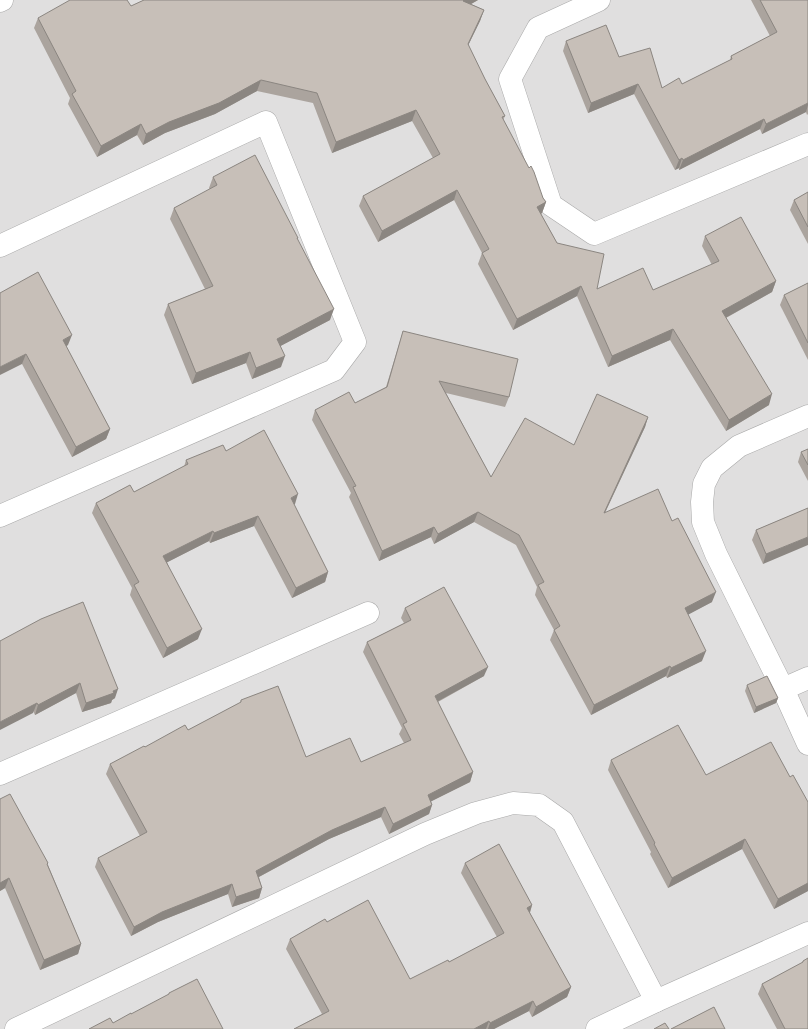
<svg xmlns="http://www.w3.org/2000/svg" width="808" height="1029" font-family="'Fira Sans',sans-serif">
  <style>
    .residential { fill: #e0dfdf }
    .lines { fill: none; stroke-linecap: round; stroke-linejoin: round }
    .street-casing { stroke: #a9a9a9; stroke-width: 23 }
    .street { stroke: #fff; stroke-width: 22 }
    .wall { fill: #aba49e }
    .shaded-wall { fill: #8b8681 }
    .building { fill: #c7bfb8; stroke: #8b8681 }
  </style>
  <rect width="100%" height="100%" fill="#f2efe9"/>
  <rect class="residential" x="0" y="0" width="808" height="1029"/>
  <g class="lines">
    <defs>
      <g id="street">
        <polyline points="599,0 538,28 510,79 551,205 594,234 808,144"/>
        <polyline points="0,1 2,0"/>
        <polyline points="0,246 266,122 355,342 334,370 0,516"/>
        <polyline points="808,416 739,446 712,468 704,484 702,502 703,522 716,554 783,689 808,744"/>
        <polyline points="783,689 808,678"/>
        <polyline points="0,774 368,613"/>
        <polyline points="16,1029 425,834 476,813 513,803 539,805 563,822 656,1001"/>
        <polyline points="597,1029 656,1001 808,933"/>
      </g>
    </defs>
    <use href="#street" class="street-casing"/>
    <use href="#street" class="street"/>
  </g>
  <g class="wall">
    <polygon points="144,0 478,0 471,4 484,10 480,21 468,45 485,79 505,116 503,120 543,198 546,202 542,213 541,214 557,243 597,289 653,290 712,265 702,246 705,236 776,281 772,292 726,318 769,405 726,431 670,340 608,367 577,296 513,330 478,264 482,253 454,200 378,242 359,206 363,196 433,158 412,121 332,153 313,103 257,91 215,114 165,133 143,145 137,135 97,157 68,104 70,98 34,28 38,18 131,6"/>
    <polygon points="751,0 808,0 808,114 807,115 806,112 762,134 760,129 679,170 679,168 675,170 634,94 588,113 563,51 566,41 619,57 662,88 682,84 730,60 731,56 770,36"/>
    <polygon points="213,177 298,238 297,240 330,320 280,346 281,367 252,379 246,363 192,384 164,315 168,304 205,289 170,219 174,208 210,190 209,188"/>
    <polygon points="808,192 808,244 790,210 794,200"/>
    <polygon points="808,283 808,360 780,305 784,295"/>
    <polygon points="0,293 68,345 66,346 110,429 106,439 72,457 22,364"/>
    <polygon points="403,331 509,397 505,407 446,393 491,477 648,417 645,427 605,513 672,521 712,602 688,614 702,661 667,678 666,676 591,715 550,640 554,630 535,595 537,587 516,545 474,522 434,544 431,537 379,561 349,497 351,493 312,420 315,410 355,403 386,387 400,341"/>
    <polygon points="808,449 808,481 798,462 801,452"/>
    <polygon points="226,451 295,504 294,505 328,572 325,582 292,598 254,526 210,543 209,541 167,562 198,639 163,658 130,595 132,588 92,513 96,503 134,492 184,467 186,460"/>
    <polygon points="808,508 763,564 752,540 756,530"/>
    <polygon points="405,608 484,676 438,702 473,772 470,782 431,801 432,805 429,814 389,834 381,817 329,839 259,877 262,888 259,898 232,907 228,894 158,922 131,936 95,867 98,858 140,836 106,774 110,764 145,747 188,730 240,703 241,700 306,757 361,762 404,743 399,734 402,728 363,652 367,642 404,623 401,618"/>
    <polygon points="0,641 115,698 112,700 111,703 82,712 76,693 35,715"/>
    <polygon points="747,685 778,698 776,703 754,713 745,691"/>
    <polygon points="611,760 706,775 790,777 808,802 808,891 774,909 742,849 668,888 650,854 651,852 608,770"/>
    <polygon points="0,799 48,865 81,944 78,954 40,970 5,888 0,891"/>
    <polygon points="465,863 532,905 530,913 571,987 567,997 532,1017 529,1011 494,1029 294,1029 322,1014 286,949 290,939 327,922 410,979 449,962 497,937 461,873"/>
    <polygon points="808,958 808,1029 777,1029 758,994 762,984 802,963 803,961"/>
  </g>
  <g class="shaded-wall">
    <polygon points="464,0 478,0 459,11 463,1"/>
    <polygon points="484,10 480,21 464,54 468,44"/>
    <polygon points="261,80 257,91 215,114 165,133 143,145 146,134 169,122"/>
    <polygon points="638,84 634,94 588,113 591,103"/>
    <polygon points="808,103 808,105 806,112 762,134 766,124"/>
    <polygon points="416,110 412,121 332,153 336,142"/>
    <polygon points="764,119 760,129 679,170 683,160"/>
    <polygon points="141,124 137,135 97,157 101,146"/>
    <polygon points="682,158 679,168 675,170 679,160"/>
    <polygon points="457,190 454,200 378,242 382,231"/>
    <polygon points="546,202 542,213 534,217 537,207"/>
    <polygon points="776,281 772,292 718,322 722,311"/>
    <polygon points="581,286 577,296 513,330 517,319"/>
    <polygon points="334,309 330,320 273,350 277,339"/>
    <polygon points="673,329 670,340 608,367 612,356"/>
    <polygon points="72,335 68,345 59,350 63,340"/>
    <polygon points="250,352 246,363 192,384 196,373"/>
    <polygon points="26,354 22,364 0,375 0,367"/>
    <polygon points="285,356 281,367 252,379 256,368"/>
    <polygon points="772,394 769,405 726,431 729,420"/>
    <polygon points="648,417 645,427 600,523 604,513"/>
    <polygon points="110,429 106,439 72,457 76,447"/>
    <polygon points="298,494 295,504 287,508 291,498"/>
    <polygon points="478,512 474,522 434,544 438,534"/>
    <polygon points="258,516 254,526 210,543 214,533"/>
    <polygon points="434,527 431,537 379,561 382,551"/>
    <polygon points="213,531 209,541 160,566 163,556"/>
    <polygon points="808,537 808,545 763,564 766,554"/>
    <polygon points="328,572 325,582 292,598 296,588"/>
    <polygon points="716,592 712,602 682,618 685,608"/>
    <polygon points="202,629 198,639 163,658 167,648"/>
    <polygon points="706,651 702,661 667,678 671,668"/>
    <polygon points="670,666 666,676 591,715 594,705"/>
    <polygon points="488,667 484,676 431,705 435,696"/>
    <polygon points="80,683 76,693 35,715 38,705"/>
    <polygon points="118,689 115,698 112,700 111,703 82,712 86,703"/>
    <polygon points="778,698 776,703 754,713 756,707"/>
    <polygon points="37,703 33,713 0,730 0,722"/>
    <polygon points="473,772 470,782 424,805 428,795"/>
    <polygon points="432,805 429,814 389,834 393,824"/>
    <polygon points="385,807 381,817 329,839 253,880 256,871 332,830"/>
    <polygon points="745,839 742,849 668,888 672,878"/>
    <polygon points="9,878 5,888 0,891 0,883"/>
    <polygon points="808,883 808,891 774,909 778,899"/>
    <polygon points="232,884 228,894 158,922 131,936 134,927 162,912"/>
    <polygon points="262,888 259,898 232,907 236,897"/>
    <polygon points="532,905 529,915 527,908"/>
    <polygon points="81,944 78,954 40,970 44,960"/>
    <polygon points="571,987 567,997 532,1017 536,1007"/>
    <polygon points="533,1001 529,1011 494,1029 488,1029 490,1023"/>
    <polygon points="489,1021 486,1029 474,1029"/>
  </g>
  <g class="building">
    <polygon points="70,0 127,0 131,6 144,0 464,0 463,1 484,10 468,44 485,79 505,116 502,117 529,168 531,166 534,172 543,198 546,202 537,207 557,243 604,254 597,289 643,268 653,290 719,261 705,236 741,217 776,281 722,311 772,394 729,420 673,329 612,356 581,286 517,319 482,253 489,249 457,190 382,231 363,196 440,154 416,110 336,142 317,93 261,80 219,103 169,122 146,134 141,124 101,146 72,94 76,91 38,18"/>
    <polygon points="760,0 808,0 808,103 766,124 764,119 683,160 682,158 679,160 638,84 591,103 566,41 606,25 619,57 650,48 662,88 679,78 682,84 732,59 731,56 777,32"/>
    <polygon points="255,155 298,238 297,238 334,309 277,339 285,356 256,368 250,352 196,373 168,304 213,286 174,208 217,185 213,177"/>
    <polygon points="808,192 808,227 794,200"/>
    <polygon points="38,272 72,335 63,340 110,429 76,447 26,354 0,367 0,293"/>
    <polygon points="808,283 808,343 784,295"/>
    <polygon points="403,331 518,359 509,397 439,381 491,477 525,418 574,445 597,394 648,417 604,513 658,489 672,521 678,518 716,592 685,608 706,651 671,668 670,666 594,705 554,630 560,626 538,585 544,582 519,535 478,512 438,534 434,527 382,551 353,487 356,486 315,410 349,392 355,403 387,387"/>
    <polygon points="264,430 298,494 291,498 328,572 296,588 258,516 214,533 213,531 163,556 202,629 167,648 134,585 139,582 96,503 130,485 134,492 188,464 186,460 223,445 226,451"/>
    <polygon points="808,449 808,465 801,452"/>
    <polygon points="808,508 808,537 766,554 756,530"/>
    <polygon points="444,587 488,667 435,696 473,772 428,795 432,805 393,824 385,807 332,830 256,871 262,888 236,897 232,884 162,912 134,927 98,858 147,832 110,764 144,746 145,747 185,725 188,730 241,702 241,700 278,686 306,757 350,738 361,762 411,740 403,724 407,722 367,642 411,620 405,608"/>
    <polygon points="83,602 118,689 113,691 114,693 86,703 80,683 38,705 37,703 0,722 0,641 41,619"/>
    <polygon points="767,676 778,698 756,707 747,685"/>
    <polygon points="678,725 706,775 771,742 790,777 793,775 808,802 808,883 778,899 745,839 672,878 654,844 655,843 611,760"/>
    <polygon points="10,794 48,863 47,864 81,944 44,960 9,878 0,883 0,799"/>
    <polygon points="499,844 532,905 527,908 571,987 536,1007 533,1001 490,1023 489,1021 474,1029 294,1029 329,1011 290,939 325,919 327,922 368,900 410,979 448,960 449,962 504,933 465,863"/>
    <polygon points="808,958 808,1029 785,1029 762,984 803,962 803,961"/>
    <polygon points="197,979 223,1029 89,1029 110,1018 113,1023 131,1013 131,1014 169,994 169,993"/>
    <polygon points="714,1007 725,1029 671,1029"/>
    <polygon points="665,1023 669,1029 654,1029"/>
  </g>
</svg>
